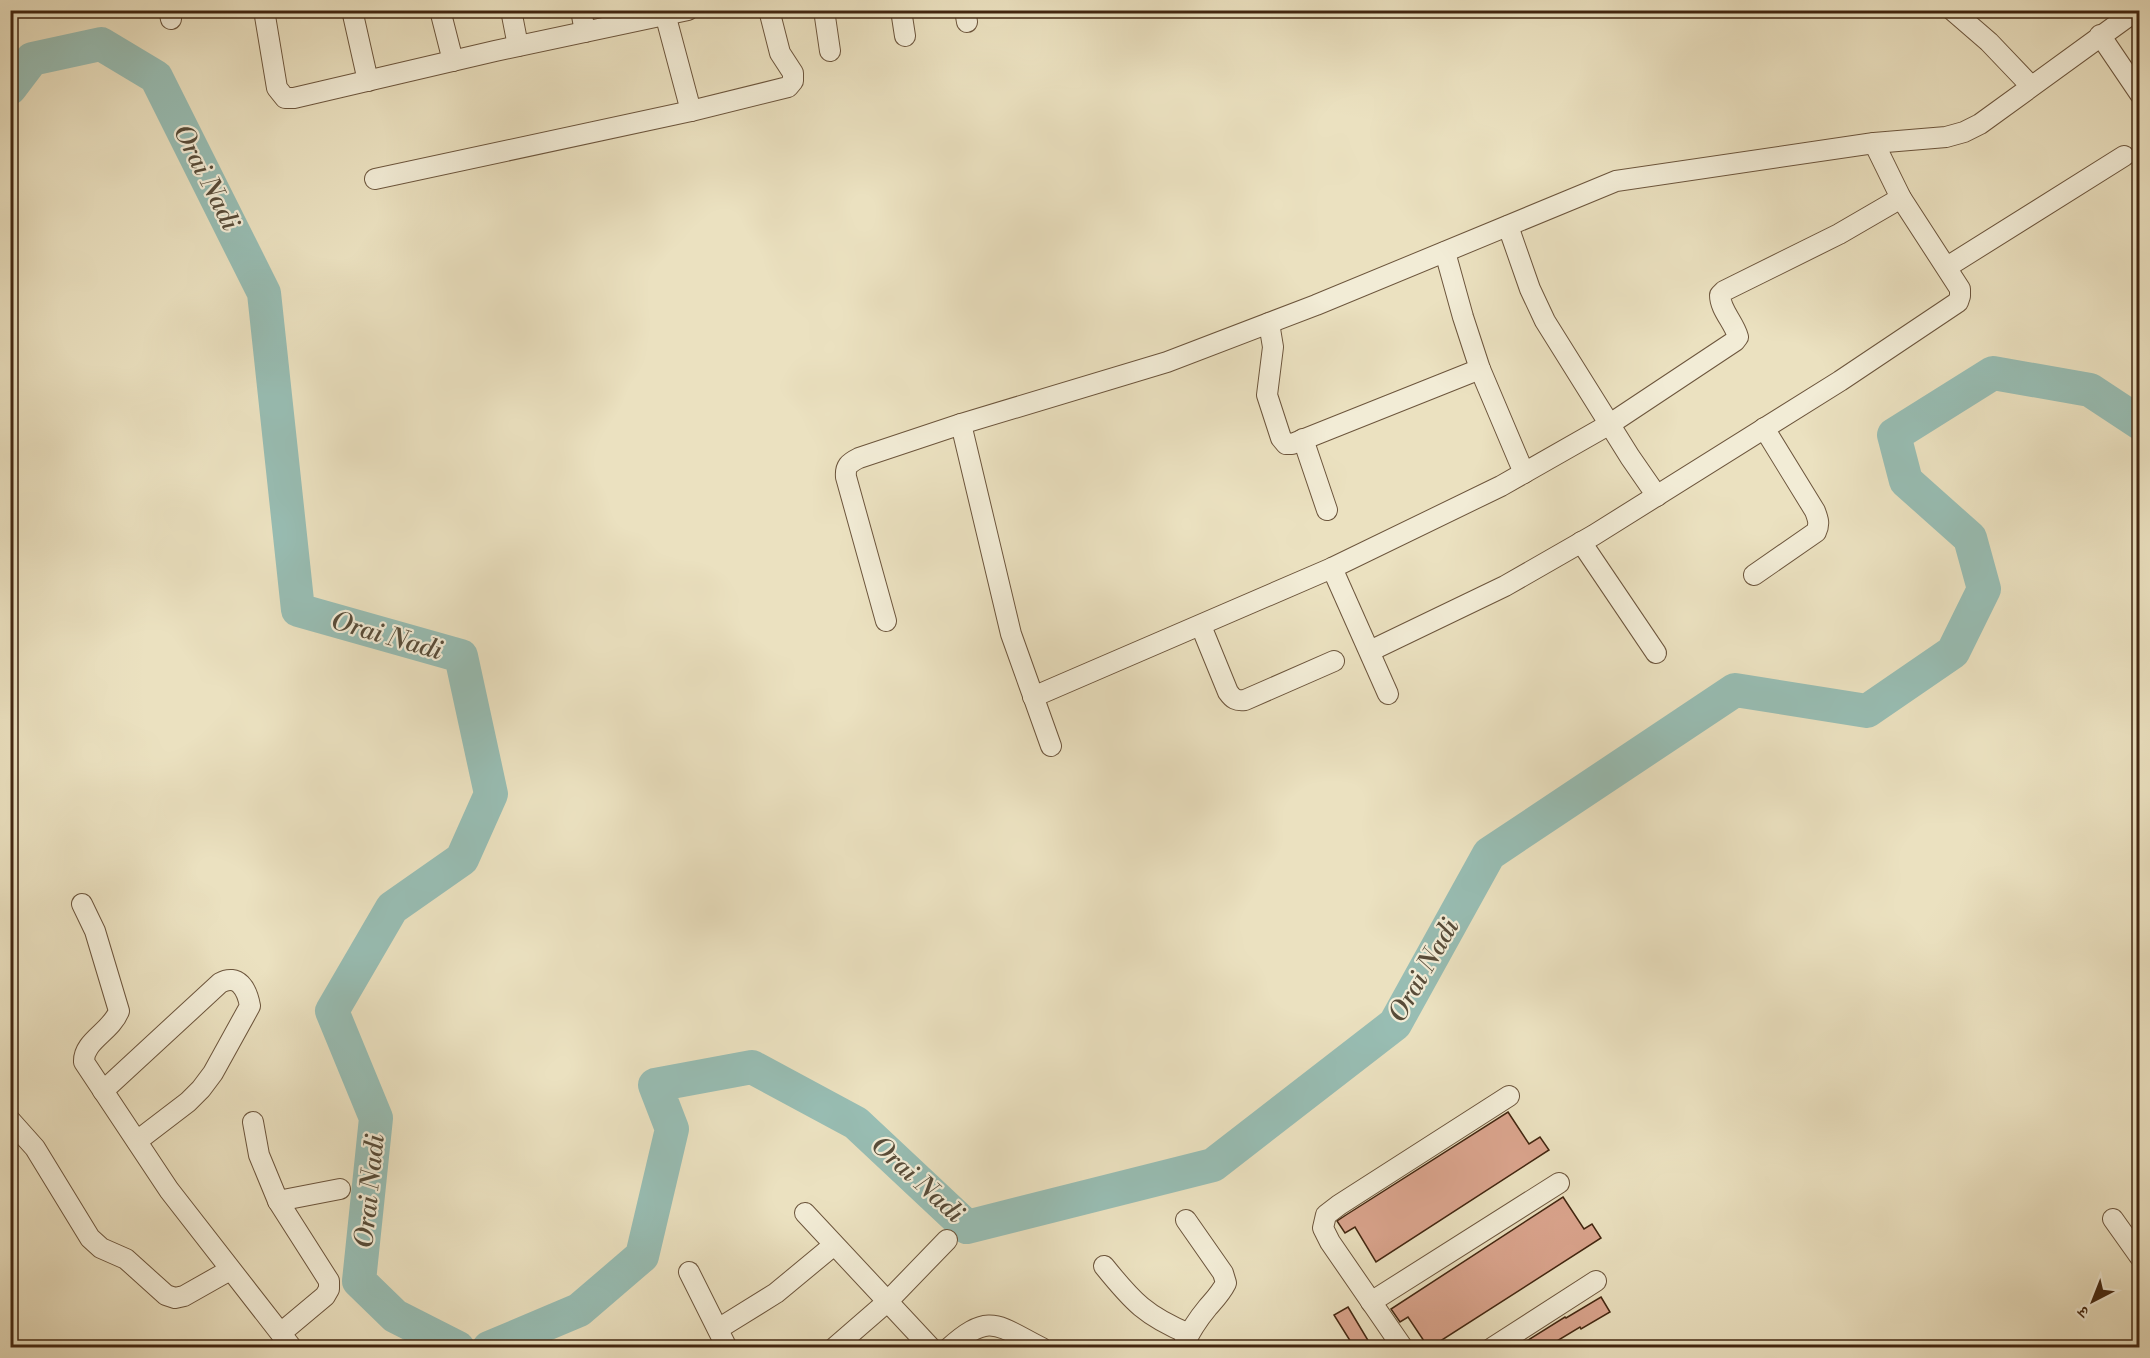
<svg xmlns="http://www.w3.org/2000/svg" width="2150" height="1358" font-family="'Libre Bodoni','Noto Serif Devanagari',serif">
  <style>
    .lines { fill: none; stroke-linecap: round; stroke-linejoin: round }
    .river { stroke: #98bdb3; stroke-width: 34 }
    .building { fill: #daa48d; stroke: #422610; stroke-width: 1.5 }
    .minor-casing { stroke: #6c553c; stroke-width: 22 }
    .minor { stroke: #f2ecd6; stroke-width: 20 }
    .labels { text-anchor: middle; stroke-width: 4.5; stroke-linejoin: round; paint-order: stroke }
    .water-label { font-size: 26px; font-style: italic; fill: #584c39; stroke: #f2ecd6 }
  </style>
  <rect width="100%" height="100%" fill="#ebe1c0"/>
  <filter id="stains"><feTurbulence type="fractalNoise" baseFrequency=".00333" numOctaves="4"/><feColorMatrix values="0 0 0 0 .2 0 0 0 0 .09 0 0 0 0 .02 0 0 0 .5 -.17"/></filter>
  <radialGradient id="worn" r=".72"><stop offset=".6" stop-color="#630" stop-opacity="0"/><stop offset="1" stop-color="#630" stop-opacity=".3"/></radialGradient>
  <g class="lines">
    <g class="river">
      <polyline points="10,88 32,59 101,44 156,77 264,293 298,610 461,656 491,794 462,859 392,908 332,1011 376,1118 359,1281 395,1316 458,1348"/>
      <polyline points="489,1348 579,1310 642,1256 672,1129 655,1085 752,1067 856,1123 967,1227 1213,1165 1395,1024 1489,854 1735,690 1867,711 1953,652 1984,589 1970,538 1906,481 1894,435 1993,373 2090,390 2140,423"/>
    </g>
  </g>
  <g class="building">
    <polygon points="1508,1112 1529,1144 1540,1137 1549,1150 1376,1262 1355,1227 1345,1233 1337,1221 1346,1215"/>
    <polygon points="1563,1197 1584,1229 1592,1224 1601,1238 1431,1347 1428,1347 1408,1317 1400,1322 1391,1309"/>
    <polygon points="1601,1297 1610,1312 1581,1329 1580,1327 1547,1347 1517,1347 1565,1317 1566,1318"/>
    <polygon points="1348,1307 1372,1347 1354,1347 1334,1315"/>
  </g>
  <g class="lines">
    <defs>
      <g id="minor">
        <polyline points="169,10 171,19"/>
        <polyline points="264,10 277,88 285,98 294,98 495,51 688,10"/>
        <polyline points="352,10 368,81"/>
        <polyline points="440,10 453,61"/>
        <polyline points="511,10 518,46"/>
        <polyline points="581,10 585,32"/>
        <polyline points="664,10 691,111"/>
        <polyline points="824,10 830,51"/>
        <polyline points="901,10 905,36"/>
        <polyline points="965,10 967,22"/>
        <polyline points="1952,10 1989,42 2031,86"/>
        <polyline points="2100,35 2140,94"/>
        <polyline points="375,179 691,111 788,87 793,81 793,73 780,53 769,10"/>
        <polyline points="1508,226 1530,289 1545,321 1630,457 1657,496"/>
        <polyline points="1445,252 1463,317 1480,369 1524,473"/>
        <polyline points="1947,267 2124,156"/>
        <polyline points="1269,323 1273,347 1267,395 1281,438 1286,444 1292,444 1480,369"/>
        <polyline points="961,424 1011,634 1051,746"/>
        <polyline points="1303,439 1327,510"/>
        <polyline points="1581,542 1656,653"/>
        <polyline points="1332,568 1388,694"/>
        <path d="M1754,575L1816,532C1820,524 1818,519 1815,511L1764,428"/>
        <path d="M886,621L846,477C845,466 849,463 859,458L961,424L1167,362L1316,305L1616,181L1874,143L1946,137L1964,132L1980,124L2137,10"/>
        <path d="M1201,626L1228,692C1233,699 1236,701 1245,700L1334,661"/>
        <polyline points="1370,651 1505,586 1594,535 1840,381 1958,302 1960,296 1960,289 1901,198 1874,143"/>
        <path d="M1033,697L1332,568L1501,486L1610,424L1735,341L1738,337C1734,322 1720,310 1720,295L1724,291L1839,234L1901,198"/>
        <path d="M82,904L95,931L119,1011C111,1032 83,1041 84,1062L169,1190L292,1348"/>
        <path d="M103,1091L220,983C238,973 247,989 250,1006L213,1073L201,1089L188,1102L137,1141"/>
        <polyline points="10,1120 35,1148 90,1238 101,1248 126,1259 166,1295 175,1298 184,1296 230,1270"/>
        <polyline points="253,1122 259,1155 278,1201 329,1281 329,1289 325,1296 282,1332"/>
        <polyline points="278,1201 340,1189"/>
        <polyline points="805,1213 931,1348"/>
        <polyline points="2113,1219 2140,1257"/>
        <path d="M1104,1266C1133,1302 1146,1316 1189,1334"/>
        <polyline points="689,1272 727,1348"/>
        <polyline points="1371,1302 1559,1183"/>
        <polyline points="718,1329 776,1293 834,1245"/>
        <polyline points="834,1348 887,1302 947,1240"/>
        <path d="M949,1348C990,1311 998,1326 1042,1348"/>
        <path d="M1182,1348C1189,1333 1198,1319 1208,1307C1215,1299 1221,1293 1226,1283L1223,1273L1186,1220"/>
        <polyline points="1403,1348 1330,1242 1323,1228 1326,1215 1339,1205 1509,1096"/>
        <polyline points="1492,1348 1596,1281"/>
      </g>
    </defs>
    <use href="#minor" class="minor-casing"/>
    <use href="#minor" class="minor"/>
  </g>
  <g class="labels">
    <g class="water-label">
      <text transform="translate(207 177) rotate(63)" y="9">Orai Nadi</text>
      <text transform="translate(387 635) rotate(16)" y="9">Orai Nadi</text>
      <text transform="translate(1423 970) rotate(-60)" y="9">Orai Nadi</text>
      <text transform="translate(918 1179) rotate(42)" y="9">Orai Nadi</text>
      <text transform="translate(369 1191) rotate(-84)" y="9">Orai Nadi</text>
    </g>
  </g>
  <rect width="2150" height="1358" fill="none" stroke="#ebe1c0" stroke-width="36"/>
  <rect x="12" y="12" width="2126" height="1334" fill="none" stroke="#422610" stroke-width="3"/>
  <rect x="18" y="18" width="2114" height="1322" fill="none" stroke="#422610" stroke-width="1.5"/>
  <g transform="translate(2093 1301) rotate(222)" stroke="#f2ecd6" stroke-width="4.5" paint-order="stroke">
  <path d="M0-4.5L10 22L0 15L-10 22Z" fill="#422610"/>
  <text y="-9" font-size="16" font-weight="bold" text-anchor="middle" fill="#422610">उ</text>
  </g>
  <rect width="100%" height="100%" filter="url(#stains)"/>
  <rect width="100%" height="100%" fill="url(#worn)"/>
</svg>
